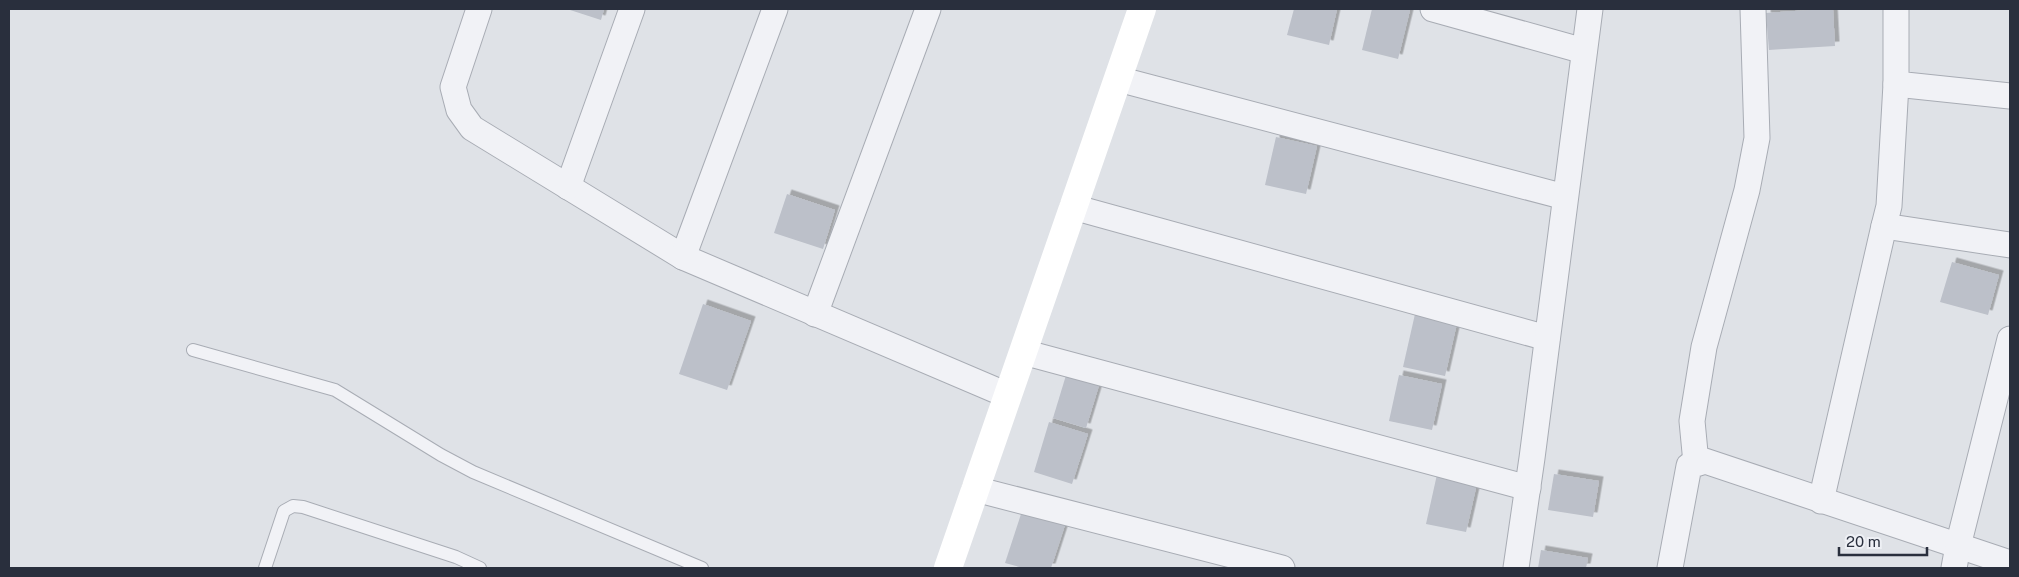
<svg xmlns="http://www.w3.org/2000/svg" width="2019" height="577" font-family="'Public Sans',sans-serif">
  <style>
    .building { fill: #bcc0c9; filter: url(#shadow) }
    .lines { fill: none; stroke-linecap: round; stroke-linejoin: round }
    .lane-casing { stroke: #a8acb4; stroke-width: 14 }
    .street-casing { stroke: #a8acb4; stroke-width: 27 }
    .lane { stroke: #f1f2f6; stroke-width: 12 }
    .street { stroke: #f1f2f6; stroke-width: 25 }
    .secondary { stroke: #fff; stroke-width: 28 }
  </style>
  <defs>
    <filter id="shadow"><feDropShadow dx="4.5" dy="-4.5" stdDeviation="0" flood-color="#0004"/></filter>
  </defs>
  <rect width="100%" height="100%" fill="#dfe2e7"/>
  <g class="building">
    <polygon points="567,9 604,9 601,20"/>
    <polygon points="1294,9 1337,9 1329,45 1287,35"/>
    <polygon points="1372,9 1410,10 1398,59 1362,50"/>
    <polygon points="1826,9 1833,9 1835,46 1769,50 1766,13"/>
    <polygon points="1276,137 1317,146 1306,194 1265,185"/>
    <polygon points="787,194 835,210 823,249 774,233"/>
    <polygon points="1952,262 1999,275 1988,315 1940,302"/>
    <polygon points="703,304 751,321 727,390 679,374"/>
    <polygon points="1415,314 1457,323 1445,376 1403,367"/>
    <polygon points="1067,372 1100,382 1086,428 1053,418"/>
    <polygon points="1399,375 1442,384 1432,430 1389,421"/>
    <polygon points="1049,422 1088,434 1072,484 1034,472"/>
    <polygon points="1438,470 1478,479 1466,532 1426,524"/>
    <polygon points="1554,474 1599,481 1593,517 1548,510"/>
    <polygon points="1022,511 1065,525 1051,568 1023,568 1005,563"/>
    <polygon points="1541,550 1588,558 1586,568 1538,568"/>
  </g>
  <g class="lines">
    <defs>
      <g id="lane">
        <polyline points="193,350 335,390 441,455 473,472 702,568"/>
        <polyline points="265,568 284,511 293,506 303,507 456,557 480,568"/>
      </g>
      <g id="street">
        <polyline points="479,9 453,87 459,110 472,128 683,257 1007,395"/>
        <polyline points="1433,9 1584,51"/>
        <polyline points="1896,9 1896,84 2010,96"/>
        <polyline points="1118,79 1565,197"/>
        <polyline points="1896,84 1889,206 1884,226 2010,245"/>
        <polyline points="568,187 632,9"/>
        <polyline points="1073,207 1547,338"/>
        <polyline points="683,257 775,9"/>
        <polyline points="815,314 928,9"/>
        <polyline points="1023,352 1528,488"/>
        <polyline points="1696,463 1692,421 1704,347 1747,190 1757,138 1753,9"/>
        <polyline points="975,489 1282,568"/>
        <polyline points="1821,501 1884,226"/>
        <polyline points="1516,568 1532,458 1590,9"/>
        <polyline points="1670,568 1689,466 1705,461 2010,563"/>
        <polyline points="1954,568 1958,546 2010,339"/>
      </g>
    </defs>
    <use href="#lane" class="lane-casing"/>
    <use href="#street" class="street-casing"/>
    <use href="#lane" class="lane"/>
    <use href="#street" class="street"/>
    <polyline class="secondary" points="948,568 1142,9"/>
  </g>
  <rect width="2019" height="577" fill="none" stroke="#292f3d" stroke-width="20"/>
  <path d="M1839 547v8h88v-8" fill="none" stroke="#292f3d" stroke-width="2.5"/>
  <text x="1846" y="547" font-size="15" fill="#292f3d" stroke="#eef0f5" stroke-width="4" paint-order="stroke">20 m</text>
</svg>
